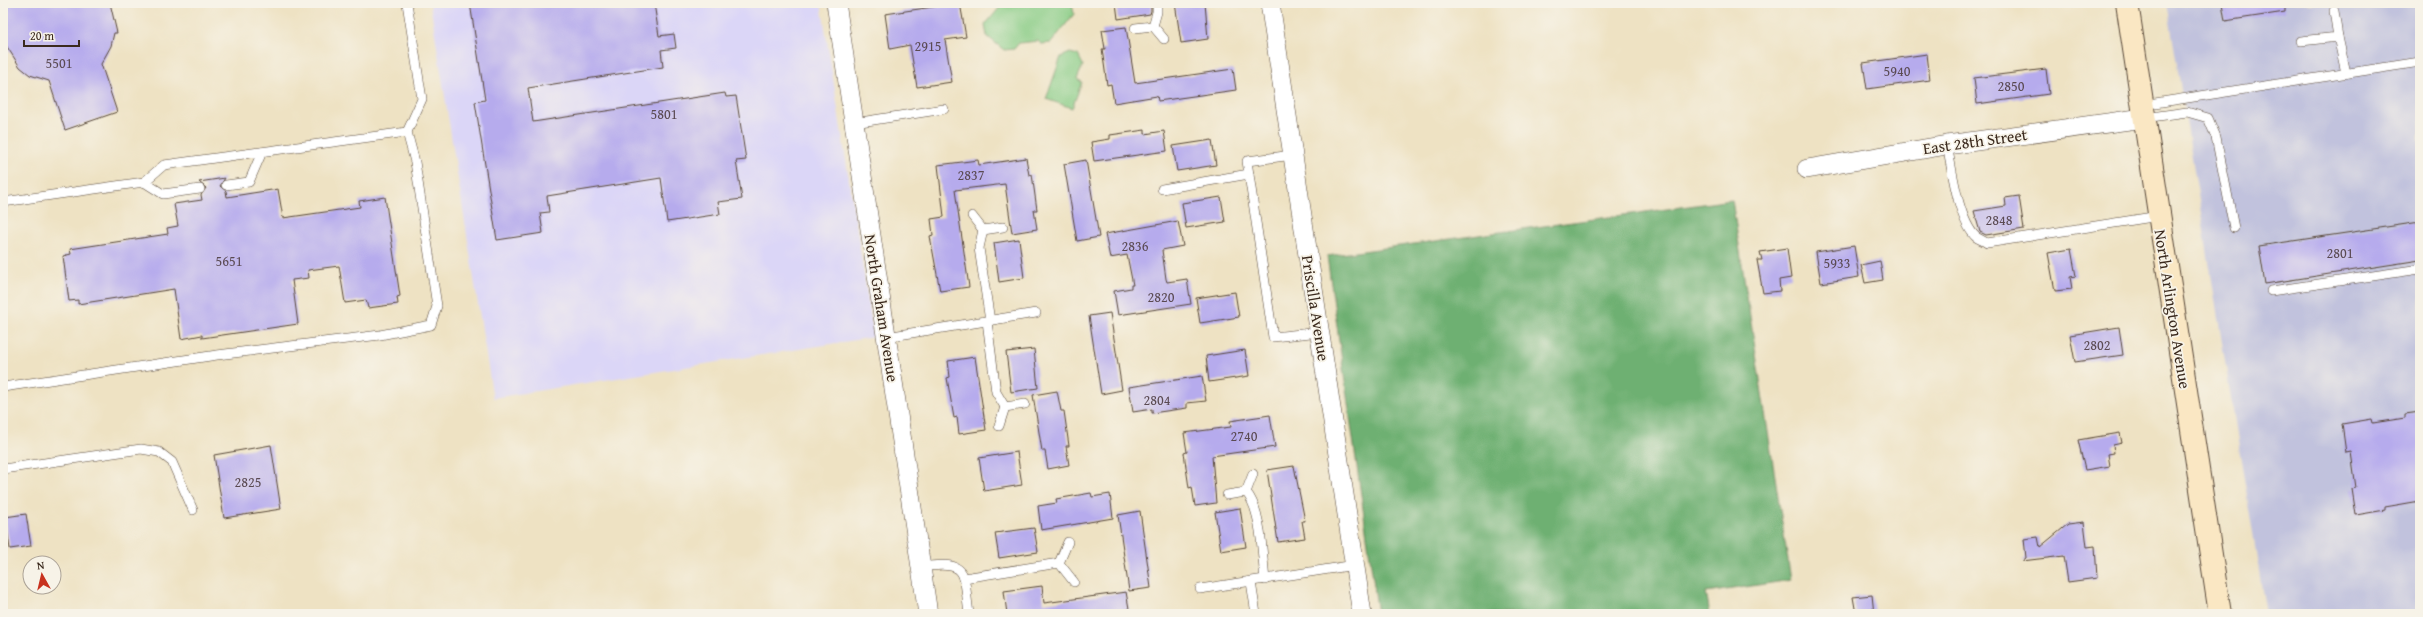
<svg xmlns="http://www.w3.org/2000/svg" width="2423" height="617" font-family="'Gentium Book Plus',serif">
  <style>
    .built { fill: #dbd6f7 }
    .industrial { fill: #c1c2dd }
    .green { fill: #89cc85; stroke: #627b52 }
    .forest { fill: #6eb072; stroke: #546d48 }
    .building { fill: #b6abed }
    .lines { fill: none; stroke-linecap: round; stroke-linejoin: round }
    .lane-casing { stroke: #564637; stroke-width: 10 }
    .street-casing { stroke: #564637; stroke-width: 20 }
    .secondary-casing { stroke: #564637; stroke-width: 24 }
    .lane { stroke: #fff; stroke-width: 9 }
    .street { stroke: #fff; stroke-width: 19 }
    .secondary { stroke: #fae7c3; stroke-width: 22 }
    .labels { text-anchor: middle; stroke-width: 3.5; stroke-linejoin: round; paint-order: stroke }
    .number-label { font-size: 14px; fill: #5a4a52 }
    .street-label { font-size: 16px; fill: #3b2a1e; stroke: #f7f3e8 }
  </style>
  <rect width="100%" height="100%" fill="#f7f3e8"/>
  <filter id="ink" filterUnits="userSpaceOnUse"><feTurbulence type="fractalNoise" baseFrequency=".025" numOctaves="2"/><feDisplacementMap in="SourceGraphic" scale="8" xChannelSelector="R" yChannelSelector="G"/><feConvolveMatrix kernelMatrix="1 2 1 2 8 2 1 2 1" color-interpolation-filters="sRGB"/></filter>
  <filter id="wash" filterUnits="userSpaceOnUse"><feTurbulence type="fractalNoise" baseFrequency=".012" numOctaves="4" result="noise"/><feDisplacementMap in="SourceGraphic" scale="16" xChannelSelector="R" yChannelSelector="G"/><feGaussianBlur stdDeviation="0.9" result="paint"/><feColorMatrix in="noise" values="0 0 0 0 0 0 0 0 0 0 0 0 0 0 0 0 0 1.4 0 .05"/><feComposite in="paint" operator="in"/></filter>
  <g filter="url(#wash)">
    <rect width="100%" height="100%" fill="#eee2c3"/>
    <polygon class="built" points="430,3 821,3 874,337 493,398"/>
    <polygon class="industrial" points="2167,3 2420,3 2420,614 2266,614"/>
    <g class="green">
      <polygon points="1000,3 1072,3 1074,14 1051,43 1041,44 1038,41 1019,43 1014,49 1004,50 987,36 985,25 1000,7"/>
      <polygon points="1070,53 1078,55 1083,65 1077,79 1082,82 1072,108 1046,99 1061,57"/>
    </g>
    <polygon class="forest" points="1732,200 1791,580 1706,593 1710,614 1378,614 1327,256"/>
    <g id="blocks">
      <g class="building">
        <polygon points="3,3 110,3 117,33 114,33 111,46 101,64 117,112 65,130 49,81 30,75 20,67 4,42"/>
        <polygon points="470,3 654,3 659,36 674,34 676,48 661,50 663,67 528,88 533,122 725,93 726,97 736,96 746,160 736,161 742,199 718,202 720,214 667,222 661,178 547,196 549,212 540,213 543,233 497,240 475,102 485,100"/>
        <polygon points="960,3 966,37 945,40 952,82 917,87 910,45 890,49 885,14"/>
        <polygon points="1116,3 1151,3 1151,11 1150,14 1118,19"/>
        <polygon points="1175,3 1205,3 1208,39 1181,43"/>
        <polygon points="2222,3 2285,3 2285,12 2225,21"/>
        <polygon points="1126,27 1135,83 1233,69 1236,90 1158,101 1157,96 1114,103 1111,84 1107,85 1102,49 1105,49 1102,30"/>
        <polygon points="1927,54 1930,80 1867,89 1863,63"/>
        <polygon points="2046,69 2049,94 1977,104 1974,78"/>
        <polygon points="1145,130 1145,134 1164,131 1167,151 1094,161 1091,142 1110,139 1110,135"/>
        <polygon points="1212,140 1216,165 1177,171 1173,146"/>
        <polygon points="1026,158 1029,175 1032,174 1037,210 1034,210 1037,229 1012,233 1005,184 955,190 969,287 940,291 930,236 933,235 931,219 944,217 938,165 978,160 979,165"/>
        <polygon points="1086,160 1099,237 1077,241 1064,164"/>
        <polygon points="225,178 220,186 226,191 227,197 278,189 283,218 360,207 359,201 385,197 400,296 397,297 398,304 368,308 366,300 345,303 339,266 308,270 309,278 292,280 298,324 202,338 202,335 181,339 174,289 78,304 78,300 69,301 63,256 71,254 70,249 168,234 167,228 178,226 174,204 202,200 201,195 206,188 199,182"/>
        <polygon points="2019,196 2024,229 1986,235 1980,232 1974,211 2006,206 2005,198"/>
        <polygon points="1221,197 1225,222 1186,228 1182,203"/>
        <polygon points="1178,221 1183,246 1162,250 1166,279 1167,282 1187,279 1191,304 1118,315 1114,291 1131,288 1131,285 1133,285 1127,255 1110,258 1105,234"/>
        <polygon points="2420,222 2420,260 2265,284 2259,246"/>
        <polygon points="1019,239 1024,278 999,282 994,243"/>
        <polygon points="1854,246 1859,277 1821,283 1816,252"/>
        <polygon points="1787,248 1791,278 1779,280 1780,291 1763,293 1757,260 1762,260 1760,252"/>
        <polygon points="2071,249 2076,276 2070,277 2072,289 2055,291 2048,253"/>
        <polygon points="1880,261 1883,280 1865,283 1861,265"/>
        <polygon points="1235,292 1239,317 1200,323 1196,298"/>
        <polygon points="1110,313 1122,390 1101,394 1089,316"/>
        <polygon points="2119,327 2123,355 2075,362 2070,335"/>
        <polygon points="1034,349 1038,388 1011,392 1006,352"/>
        <polygon points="1245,350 1249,376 1209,382 1206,356"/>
        <polygon points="975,357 986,430 959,434 957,417 954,418 947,378 950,377 948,361"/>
        <polygon points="1202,376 1206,401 1187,403 1187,408 1152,413 1152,409 1133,412 1129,387"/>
        <polygon points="1057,391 1061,411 1064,411 1069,446 1066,446 1069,465 1048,469 1045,451 1042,451 1033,395"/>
        <polygon points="2420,412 2420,501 2385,507 2385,510 2356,515 2352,489 2356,488 2351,452 2346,453 2342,424 2372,419 2373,423 2405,418 2405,414"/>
        <polygon points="1270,415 1275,447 1212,456 1216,503 1195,506 1192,487 1189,488 1184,453 1187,452 1184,433 1231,427 1230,421"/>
        <polygon points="2120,433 2122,443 2113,445 2114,453 2108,454 2110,466 2085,470 2078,440"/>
        <polygon points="271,445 281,509 224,518 214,455"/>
        <polygon points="1017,452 1022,485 984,491 979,458"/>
        <polygon points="1294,466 1305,521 1302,521 1305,538 1278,542 1267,470"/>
        <polygon points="1091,493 1092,497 1110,494 1113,518 1041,530 1038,506 1057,503 1056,499"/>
        <polygon points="1240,508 1246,547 1221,551 1215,512"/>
        <polygon points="1140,511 1151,588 1129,591 1118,515"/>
        <polygon points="26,514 31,546 10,549 5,517"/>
        <polygon points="2084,522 2087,547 2095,546 2097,578 2068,582 2064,556 2022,561 2026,558 2024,539 2038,537 2040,547 2068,524"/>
        <polygon points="1034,528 1038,552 999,558 995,533"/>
        <polygon points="1042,586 1044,603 1126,592 1130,614 1032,614 1032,612 1007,614 1004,591"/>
        <polygon points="1872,595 1874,614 1856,614 1853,597"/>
      </g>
    </g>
  </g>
  <g filter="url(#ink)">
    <use href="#blocks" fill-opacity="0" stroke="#564637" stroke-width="1"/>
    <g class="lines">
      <defs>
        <g id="lane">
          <polyline points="407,3 422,99 407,132"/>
          <polyline points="1153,26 1157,12 1157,3"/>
          <polyline points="1153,26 1164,39"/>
          <polyline points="1135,28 1153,26"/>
          <polyline points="2338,37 2346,73"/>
          <polyline points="2301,41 2338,37 2334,11"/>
          <polyline points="2142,105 2420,62"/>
          <polyline points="2144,118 2187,112 2208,118 2216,137 2234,228"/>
          <polyline points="854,123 944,109"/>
          <path d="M1947,145C1952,169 1958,220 1976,237C1979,239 1984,241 1987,243L2159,216"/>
          <polyline points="1293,155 1247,161 1273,337 1320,332"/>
          <polyline points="144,182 163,194 200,189"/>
          <polyline points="226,185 249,182 262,152"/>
          <polyline points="1162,189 1249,174"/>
          <polyline points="3,202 144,182 164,165 407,132 415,162 437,306 431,325 380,335 217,355 3,387"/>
          <polyline points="972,216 983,230"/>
          <polyline points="983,230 979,248 990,321"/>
          <polyline points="983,230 1003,227"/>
          <polyline points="2271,291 2420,269"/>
          <polyline points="987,321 996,392 1005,407"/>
          <polyline points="886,337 1036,313"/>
          <polyline points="1005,407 1025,404"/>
          <polyline points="999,426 1005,407"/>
          <polyline points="3,469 141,449 159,452 172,462 193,510"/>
          <path d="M1246,492C1262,510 1262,555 1265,580"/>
          <polyline points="1246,492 1253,474"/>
          <polyline points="1227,495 1246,492"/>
          <polyline points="1059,563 1074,582"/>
          <polyline points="1059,563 1068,542"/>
          <path d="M921,567C970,560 963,572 969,614"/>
          <polyline points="964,578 1059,563"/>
          <polyline points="1251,582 1256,614"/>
          <polyline points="1200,589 1355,565"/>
        </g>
        <g id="street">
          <polyline points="836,3 928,614"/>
          <polyline points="1270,3 1362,614"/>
          <polyline points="1807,169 1947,145 2144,118"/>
        </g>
        <polyline id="secondary" points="2127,3 2220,614"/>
      </defs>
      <use href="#lane" class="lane-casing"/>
      <use href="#street" class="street-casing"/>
      <use href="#secondary" class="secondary-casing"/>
      <use href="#lane" class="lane"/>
      <use href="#street" class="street"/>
      <use href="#secondary" class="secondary"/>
    </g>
  </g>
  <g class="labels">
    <g class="number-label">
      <text x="928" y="51">2915</text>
      <text x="59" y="68">5501</text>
      <text x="1897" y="76">5940</text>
      <text x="2011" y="91">2850</text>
      <text x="664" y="119">5801</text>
      <text x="971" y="180">2837</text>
      <text x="1999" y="225">2848</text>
      <text x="1135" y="251">2836</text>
      <text x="2340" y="258">2801</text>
      <text x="229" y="266">5651</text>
      <text x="1837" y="268">5933</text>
      <text x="1161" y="302">2820</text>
      <text x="2097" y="350">2802</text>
      <text x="1157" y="405">2804</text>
      <text x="1244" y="441">2740</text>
      <text x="248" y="487">2825</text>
    </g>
    <g class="street-label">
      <text transform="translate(1975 141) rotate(-8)" y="6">East 28th Street</text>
      <text transform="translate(882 308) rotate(81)" y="6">North Graham Avenue</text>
      <text transform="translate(1316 308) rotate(81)" y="6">Priscilla Avenue</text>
      <text transform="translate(2173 309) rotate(81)" y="6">North Arlington Avenue</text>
    </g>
  </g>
  <rect width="2423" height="617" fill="none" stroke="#f7f3e8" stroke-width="16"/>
  <g transform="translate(42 575) rotate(352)"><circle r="19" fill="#f7f3e8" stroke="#aca397"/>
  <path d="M0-3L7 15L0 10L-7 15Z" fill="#c8321e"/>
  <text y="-6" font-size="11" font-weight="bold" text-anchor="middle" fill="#3b2a1e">N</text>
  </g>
  <path d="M24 40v6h55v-6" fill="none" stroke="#3b2a1e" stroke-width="2"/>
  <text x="30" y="40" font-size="12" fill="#3b2a1e" stroke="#f7f3e8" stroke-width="3" paint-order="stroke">20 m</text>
</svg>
